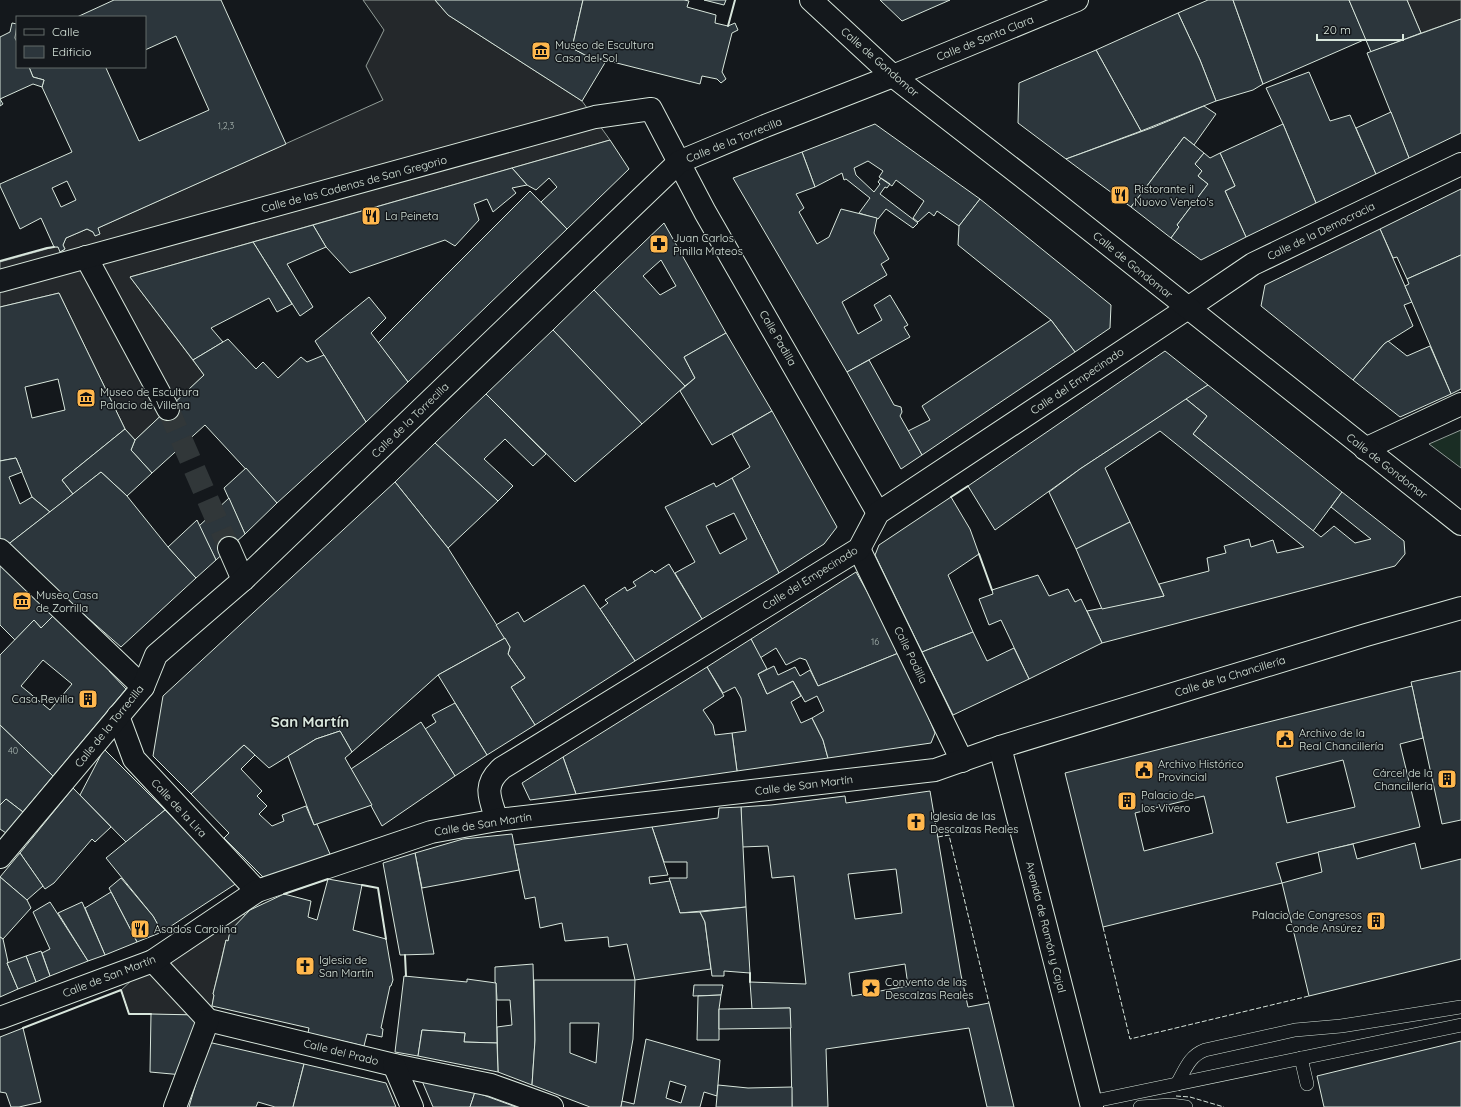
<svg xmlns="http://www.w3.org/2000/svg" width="1461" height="1107" font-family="Quicksand,sans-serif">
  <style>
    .green { fill: #1a2d24; stroke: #939e99 }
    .parking { fill: #24282b; stroke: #939e99 }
    .building { fill: #2c363c; stroke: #d8e6dc; fill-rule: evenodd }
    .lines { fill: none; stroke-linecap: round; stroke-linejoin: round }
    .street-tunnel { stroke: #313739; stroke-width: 22; stroke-dasharray: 22 11; stroke-linecap: butt }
    .lane-casing { stroke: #d8e6dc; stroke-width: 14 }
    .street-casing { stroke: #d8e6dc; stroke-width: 24 }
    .secondary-casing { stroke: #d8e6dc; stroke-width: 24 }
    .lane { stroke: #14181c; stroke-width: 13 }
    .street { stroke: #14181c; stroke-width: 22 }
    .secondary { stroke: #14181c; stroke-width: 22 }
    .fence { stroke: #d8e6dc; stroke-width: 1; stroke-dasharray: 5 2; stroke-linecap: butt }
    .wall { stroke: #d8e6dc; stroke-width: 2 }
    .labels { text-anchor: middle; stroke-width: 3; stroke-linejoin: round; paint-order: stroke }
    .number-label { font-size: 9px; fill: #adbab4 }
    .street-label { font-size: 11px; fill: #d8e6dc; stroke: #14181c }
    .poi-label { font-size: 11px; fill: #d8e6dc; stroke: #14181c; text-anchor: start }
    .district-label { font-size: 15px; font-weight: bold; fill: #d8e6dc; stroke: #14181c }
  </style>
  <rect width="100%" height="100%" fill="#14181c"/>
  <polygon class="green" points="1461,430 1461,468 1429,444"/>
  <g class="parking">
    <polygon points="363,0 435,0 448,15 582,101 610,140 130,277 204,375 135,440 125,429 59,293 0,307 0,262 54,247 58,247 61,252 65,249 63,245 66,238 87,229 93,232 98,228 383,100 366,66 384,30"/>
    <polygon points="1407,0 1461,0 1461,19 1421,33"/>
    <polygon points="231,909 245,915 230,934 228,941 226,940 213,994 214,995 212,1006 198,1015 129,1014 121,990 153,961"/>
  </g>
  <g class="building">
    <path d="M114,0H221L286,144L98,228L100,234L95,236L93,232L87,229L66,238L63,245L65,249L60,252L58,247H54L41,218L20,229L0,186V184L72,152L42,87L44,80L33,77L29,67H108L106,68L139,141L209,110L176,36L145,50V17H77ZM67,181L76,200L61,207L52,188Z"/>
    <polygon points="435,0 583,0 572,48 585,55 606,61 582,101 448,15"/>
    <polygon points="583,0 684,0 689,1 687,7 716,15 715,23 728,26 735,23 738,30 732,33 722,72 726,79 721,83 717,79 702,76 700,84 585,55 572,48"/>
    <polygon points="704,0 726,0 724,5"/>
    <polygon points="880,0 950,0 902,21"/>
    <polygon points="1208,0 1233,0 1263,84 1253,90 1216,101 1200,60 1178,13"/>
    <polygon points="1233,0 1349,0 1366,39 1263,84"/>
    <polygon points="1349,0 1407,0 1421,33 1371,52"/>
    <polygon points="1178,13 1200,60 1216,101 1141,131 1096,50"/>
    <polygon points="1461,19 1461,133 1409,158 1367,53"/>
    <polygon points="12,23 17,24 15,38 17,42 17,67 29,67 33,77 44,80 42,87 33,84 0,99 3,104 0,106 0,37 10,32"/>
    <polygon points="1096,50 1141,131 1066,159 1018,123 1019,83"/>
    <polygon points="1309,72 1330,121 1350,115 1376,174 1316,203 1283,124 1266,88"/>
    <polygon points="1204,106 1216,114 1194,145 1184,137 1131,207 1066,159 1154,127"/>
    <polygon points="1391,112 1409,158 1376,174 1356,128"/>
    <polygon points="875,124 980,199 959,226 937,211 934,216 929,212 918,222 913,218 924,201 896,180 892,186 879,177 883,171 868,161 854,168 856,175 874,192 880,184 878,182 881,178 890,184 887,188 885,187 880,194 918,223 913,228 886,209 878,219 859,213 870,198 846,179 844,180 842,173 815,187 802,152"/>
    <polygon points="1283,124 1316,203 1246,237 1225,191 1235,186 1220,153"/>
    <polygon points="1184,137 1204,153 1195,164 1202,171 1198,176 1208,184 1177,225 1179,227 1171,238 1131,207"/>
    <polygon points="610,140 629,169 567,229 541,202 557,187 549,178 536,190 527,185 512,168"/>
    <polygon points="802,152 815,187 796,194 804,208 799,212 817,244 829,237 841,209 877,218 874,233 889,259 881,264 887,275 842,302 858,334 882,320 874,305 890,295 908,325 904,327 910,337 847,372 733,178"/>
    <polygon points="1204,153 1210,158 1220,153 1235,186 1225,191 1246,237 1201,260 1171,238 1179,227 1177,225 1208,184 1198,176 1202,171 1195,164"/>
    <polygon points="512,168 527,185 512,188 516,193 493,212 487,199 474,204 479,220 455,246 445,240 350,273 326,247 313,225"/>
    <polygon points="1461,189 1461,255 1407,279 1397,257 1393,258 1380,229"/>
    <polygon points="530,191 567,229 408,382 378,343"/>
    <polygon points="980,199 1111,305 1110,328 1075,352 1051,320 958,245 959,226"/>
    <path d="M664,223L726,333L684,357L695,378L685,386L594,290ZM661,260L676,286L660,295L643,276Z"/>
    <polygon points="313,225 326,247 287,264 313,307 300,316 253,242"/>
    <polygon points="1380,229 1412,302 1404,305 1413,326 1384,344 1353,380 1261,306 1265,285"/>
    <polygon points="253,242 292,304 277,312 269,298 211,328 223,342 193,360 130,277"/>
    <polygon points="1461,255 1461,389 1451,394 1405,286 1409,284 1407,279"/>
    <polygon points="594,290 685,386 642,424 553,330"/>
    <path d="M59,293L125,429L62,480L73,494L50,512L32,497L16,458L0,461V307ZM58,379L65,410L32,418L25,387Z"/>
    <polygon points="369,297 386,318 371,333 408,382 366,422 315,341"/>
    <polygon points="1051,320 1075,352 922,455 908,431 930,420 922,406"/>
    <polygon points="553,330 642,424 575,482 486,394"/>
    <polygon points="726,333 772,411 712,445 680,391 695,378 684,357"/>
    <polygon points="228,339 256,369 263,362 278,378 301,357 307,362 324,355 366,422 277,503 205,425 152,473 131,450 135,440 204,375 193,360"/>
    <polygon points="1388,341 1407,356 1430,346 1451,394 1400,417 1353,380 1384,344"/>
    <polygon points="1165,351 1208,385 1080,469 995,530 968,486"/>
    <polygon points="869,360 894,405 901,407 902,412 900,416 922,455 901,469 847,372"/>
    <polygon points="1208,385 1342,492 1313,531 1193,434 1207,416 1186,399"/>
    <polygon points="486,394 546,454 533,466 505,439 484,459 513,486 498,501 435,443"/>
    <polygon points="1186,399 1207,416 1193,434 1321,537 1334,526 1355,543 1371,539 1331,507 1342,492 1404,541 1405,554 1395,566 1102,643 1087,611 1164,596 1159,584 1209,571 1207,558 1226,553 1224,546 1249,539 1251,547 1273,540 1277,553 1304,547 1160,431 1105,468 1130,522 1076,549 1049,492 1080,469"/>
    <polygon points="772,411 837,527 824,544 779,573 732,478 750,467 732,434"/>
    <polygon points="125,429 135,440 131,450 152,473 127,496 101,472 73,494 62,480"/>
    <polygon points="435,443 498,501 448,548 395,482"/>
    <polygon points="16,458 22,472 9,477 20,504 32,497 50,512 6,546 0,541 0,461"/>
    <polygon points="246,468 277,503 245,534 224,488"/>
    <polygon points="101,472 127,496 168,547 196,578 121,647 6,546"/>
    <path d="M732,478L779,573L702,619L675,573L695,562L665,507L714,483L716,487ZM734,513L747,539L720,554L706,526Z"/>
    <polygon points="395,482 448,548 505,638 438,675 352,752 340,731 316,739 269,768 244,745 191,794 153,756 163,696"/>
    <polygon points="951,497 970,529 979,554 948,575 973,632 922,652 875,555 879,545"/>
    <polygon points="229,498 245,534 216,560 199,526"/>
    <polygon points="197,520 216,560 196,578 168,547"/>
    <polygon points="1130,522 1164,596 1102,609 1076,549"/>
    <polygon points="0,560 57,612 41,628 34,620 15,640 0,625"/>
    <polygon points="669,564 702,619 635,661 600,609 608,603 605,600 625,587 627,591 636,586 633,582 652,570 655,573"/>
    <polygon points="856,572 901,652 818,686 806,660 800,658 786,665 776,648 760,658 751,639"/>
    <polygon points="1038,575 1049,596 1068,589 1075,602 1081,599 1102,643 1029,679 1001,620 989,625 979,599 993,594 992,590"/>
    <polygon points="584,585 635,661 535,725 511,687 525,678 508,654 510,647 496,625 518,612 524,622"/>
    <path d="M57,612L111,669L109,671L126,689L53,776L0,725V655L34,620L41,628ZM43,660L72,684L50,710L21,686Z"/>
    <polygon points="973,632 987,661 1014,648 1029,679 953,715 922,652"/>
    <polygon points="505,638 510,647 508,654 525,678 511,687 535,725 487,755 438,675"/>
    <polygon points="751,639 767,669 758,674 767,694 793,681 801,696 791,702 801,723 812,718 823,740 828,758 737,771 732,733 746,731 741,698 735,687 723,693 707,667"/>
    <polygon points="901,652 935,733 931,743 828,758 823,740 812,718 824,711 817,696 805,702 793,681 767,694 758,674 774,666 778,675 795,667 800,676 810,670 818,686"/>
    <polygon points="707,667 724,696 703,710 713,725 715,735 732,733 737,771 576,794 563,757"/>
    <polygon points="1461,671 1461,820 1442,824 1411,682"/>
    <path d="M1412,686L1423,738L1400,744L1420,827L1276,863L1282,883L1103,927L1065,773ZM1343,760L1355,807L1287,823L1276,777ZM1204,796L1213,833L1144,851L1135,813Z"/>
    <polygon points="455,703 487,755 455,776 425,729 436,722 432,715"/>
    <polygon points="421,722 455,776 382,826 351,769"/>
    <polygon points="0,725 53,776 23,812 6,799 0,805"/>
    <polygon points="340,731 352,752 345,758 372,805 314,825 288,756 316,739"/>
    <polygon points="244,745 255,755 241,769 262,791 257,796 267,806 259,814 272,826 284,821 282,815 306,806 314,825 317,824 330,854 265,879 224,838 229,833 191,794"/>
    <polygon points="104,749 165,810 126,842 80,795"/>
    <polygon points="563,757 576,794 530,800 522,783"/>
    <polygon points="73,788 111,827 95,842 92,839 54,883 45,889 20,853"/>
    <path d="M930,791L961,975L968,1007L989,1003L1014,1107H987L969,1028L826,1049L828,1107H792L790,1008L752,1009L750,982L806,984L794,876L772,878L768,846L742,847L741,807L771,805L845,796L846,803ZM896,869L902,913L855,919L848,874ZM905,964L908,986L852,996L849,973Z"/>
    <polygon points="6,799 23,812 6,833 0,829 0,805"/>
    <polygon points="741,807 746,907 680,913 669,878 687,878 687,862 664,862 652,827 718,818 719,808"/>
    <polygon points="165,810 237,883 162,932 153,916 106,858"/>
    <polygon points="652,827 668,875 649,877 650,884 670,881 680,913 700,912 705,922 711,969 635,980 627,944 609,947 608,937 565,941 562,923 540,928 535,897 525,899 514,845"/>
    <polygon points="512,834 519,870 422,888 415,853 463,839"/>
    <polygon points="1415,843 1421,869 1461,859 1461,959 1309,996 1282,883 1322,872 1318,852 1353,844 1357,859"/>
    <polygon points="20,853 43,886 27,900 0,877"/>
    <polygon points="415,853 434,954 400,955 383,863"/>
    <polygon points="0,877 27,900 31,908 3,939 0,937"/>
    <polygon points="121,878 153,916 162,932 137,942 109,888"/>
    <polygon points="328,879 362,885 353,930 386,939 393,980 391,986 390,986 381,1028 383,1029 382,1037 367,1034 364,1046 308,1033 309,1028 212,1006 214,995 213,994 221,962 226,940 228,941 230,931 250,910 284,894 311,901 308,917 317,920"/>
    <polygon points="111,892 137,942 105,955 85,908"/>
    <polygon points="50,902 88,961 50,976 42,953 50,949 33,912"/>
    <polygon points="82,902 105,955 88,961 58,913"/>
    <polygon points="746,907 750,973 724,971 724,976 712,976 705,922 700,912"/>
    <polygon points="0,937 3,939 8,962 7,963 18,989 0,997"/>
    <polygon points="41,951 50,976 36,982 26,956"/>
    <polygon points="26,956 36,982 18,989 7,963"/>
    <polygon points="533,964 535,1040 532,1085 498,1072 497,1027 512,1025 510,1000 497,1000 496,983 495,982 495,967"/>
    <polygon points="404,976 467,982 467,979 496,983 497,1043 464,1042 465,1033 422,1030 418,1056 395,1052"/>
    <path d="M534,980H635L633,1039L621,1107H590L532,1085L535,1040ZM570,1023H599L596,1063L570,1053Z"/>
    <polygon points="694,985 723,985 721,995 693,996"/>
    <polygon points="721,995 719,1009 719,1040 697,1040 698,996"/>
    <polygon points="790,1008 791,1028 719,1029 719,1009"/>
    <polygon points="151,1014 198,1015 183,1075 150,1072"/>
    <polygon points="23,1028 41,1102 19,1107 11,1107 6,1093 0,1092 0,1037"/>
    <polygon points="422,1030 465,1033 464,1042 497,1043 498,1072 418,1056"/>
    <path d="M646,1039L720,1060L717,1096L704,1092L700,1107H621L622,1101L634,1104ZM670,1081L686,1086L681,1103L666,1098Z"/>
    <polygon points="1461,1041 1461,1107 1324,1107 1317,1076"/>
    <polygon points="208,1042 304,1064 293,1107 275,1107 258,1102 256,1107 189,1107"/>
    <polygon points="304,1064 386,1083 396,1107 293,1107"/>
    <polygon points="422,1081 475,1092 470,1107 433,1107"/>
    <polygon points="718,1085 748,1088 792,1087 792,1107 716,1107"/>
    <polygon points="475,1092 516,1107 470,1107"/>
  </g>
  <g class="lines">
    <polyline class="street-tunnel" points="168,409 229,548"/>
    <defs>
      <g id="lane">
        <polyline points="1301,1058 1307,1084"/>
        <path d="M1177,1084C1185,1070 1189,1056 1205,1050L1295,1030L1341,1026L1461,1007"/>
        <polyline points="1090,1102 1461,1025"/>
        <polyline points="1140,1107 1171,1105 1186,1107"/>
      </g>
      <g id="street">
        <polyline points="86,257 168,409"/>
        <polyline points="0,281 595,117 651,109 705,212 878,513"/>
        <polyline points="1365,449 1461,404"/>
        <polyline points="229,548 243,580"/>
        <polyline points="859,549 962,761"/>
        <polyline points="0,550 143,687"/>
        <polyline points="118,716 134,759 257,891"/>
        <path d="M497,820C490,799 482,785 502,768L859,549L878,513L1188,308L1253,264L1461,164"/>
        <polyline points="0,857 143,687 156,655 243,580 679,162 765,126 893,76"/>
        <polyline points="153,961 208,1020 394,1065 491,1085 552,1107"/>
        <polyline points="0,1018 153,961 257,891 431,832 497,820 935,770 1000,747"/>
        <polyline points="394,1065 412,1107"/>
        <polyline points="175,1107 208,1020"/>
      </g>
      <g id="secondary">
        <polyline points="811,0 893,76 1032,184 1461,524"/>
        <polyline points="893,76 1077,0"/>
        <polyline points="1092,1107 1000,747 1366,635 1461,608"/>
      </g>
    </defs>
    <use href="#lane" class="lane-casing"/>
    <use href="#street" class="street-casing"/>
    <use href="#secondary" class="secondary-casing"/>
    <use href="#lane" class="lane"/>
    <use href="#street" class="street"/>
    <use href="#secondary" class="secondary"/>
    <g class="fence">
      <polyline points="938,837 949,835 989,1003"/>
      <polyline points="1103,927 1130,1039 1309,996"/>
      <polyline points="1176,1096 1190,1097 1224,1107"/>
    </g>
    <g class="wall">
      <polyline points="728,26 735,0"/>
      <polyline points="0,261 47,248 54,247"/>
      <polyline points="951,497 968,486"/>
      <polyline points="979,554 992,590"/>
      <polyline points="362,885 378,888 386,939"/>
      <polyline points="284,894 328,879"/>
      <polyline points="405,955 406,976"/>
      <polyline points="750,973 750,982"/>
      <polyline points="23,1028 121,990 129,1014 151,1014"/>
    </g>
  </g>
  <defs>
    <symbol id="museum-square" viewBox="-11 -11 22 22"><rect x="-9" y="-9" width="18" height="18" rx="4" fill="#ffb74d" stroke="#14181c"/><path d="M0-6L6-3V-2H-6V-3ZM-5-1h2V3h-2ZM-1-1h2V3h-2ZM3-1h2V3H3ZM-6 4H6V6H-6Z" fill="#111"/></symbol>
    <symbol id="restaurant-square" viewBox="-11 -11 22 22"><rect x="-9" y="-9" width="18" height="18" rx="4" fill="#ffb74d" stroke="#14181c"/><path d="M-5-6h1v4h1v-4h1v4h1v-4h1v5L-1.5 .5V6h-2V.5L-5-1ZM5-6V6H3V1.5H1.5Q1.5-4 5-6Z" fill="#111"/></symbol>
    <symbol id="pharmacy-square" viewBox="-11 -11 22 22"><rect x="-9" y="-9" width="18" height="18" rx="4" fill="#ffb74d" stroke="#14181c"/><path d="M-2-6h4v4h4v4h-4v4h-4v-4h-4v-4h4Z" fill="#111"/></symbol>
    <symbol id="building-square" viewBox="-11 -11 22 22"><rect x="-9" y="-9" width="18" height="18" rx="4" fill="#ffb74d" stroke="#14181c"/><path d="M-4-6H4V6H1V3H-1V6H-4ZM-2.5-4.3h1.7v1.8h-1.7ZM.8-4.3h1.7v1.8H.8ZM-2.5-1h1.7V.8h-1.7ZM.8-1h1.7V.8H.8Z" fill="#111"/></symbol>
    <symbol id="civic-square" viewBox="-11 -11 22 22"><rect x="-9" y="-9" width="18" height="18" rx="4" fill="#ffb74d" stroke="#14181c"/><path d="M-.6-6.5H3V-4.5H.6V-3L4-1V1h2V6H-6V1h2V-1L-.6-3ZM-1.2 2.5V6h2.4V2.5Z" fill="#111"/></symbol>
    <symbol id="church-square" viewBox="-11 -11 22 22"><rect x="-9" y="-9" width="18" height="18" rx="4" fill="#ffb74d" stroke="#14181c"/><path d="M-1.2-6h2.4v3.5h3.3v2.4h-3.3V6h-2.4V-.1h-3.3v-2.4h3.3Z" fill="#111"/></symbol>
    <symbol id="sight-square" viewBox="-11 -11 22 22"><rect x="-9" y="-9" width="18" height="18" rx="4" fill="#ffb74d" stroke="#14181c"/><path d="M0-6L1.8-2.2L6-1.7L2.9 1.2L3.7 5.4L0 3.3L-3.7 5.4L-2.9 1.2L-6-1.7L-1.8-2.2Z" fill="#111"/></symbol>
  </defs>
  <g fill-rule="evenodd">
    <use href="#museum-square" x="530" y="40" width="22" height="22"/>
    <use href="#restaurant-square" x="1109" y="184" width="22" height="22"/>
    <use href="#restaurant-square" x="360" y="205" width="22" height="22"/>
    <use href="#pharmacy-square" x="648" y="233" width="22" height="22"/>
    <use href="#museum-square" x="75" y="387" width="22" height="22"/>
    <use href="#museum-square" x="11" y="590" width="22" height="22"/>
    <use href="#building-square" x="77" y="688" width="22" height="22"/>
    <use href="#civic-square" x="1274" y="728" width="22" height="22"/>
    <use href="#civic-square" x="1133" y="759" width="22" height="22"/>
    <use href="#building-square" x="1436" y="768" width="22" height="22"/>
    <use href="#building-square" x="1116" y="790" width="22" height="22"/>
    <use href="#church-square" x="905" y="811" width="22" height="22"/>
    <use href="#building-square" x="1365" y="910" width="22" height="22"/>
    <use href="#restaurant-square" x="129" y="918" width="22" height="22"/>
    <use href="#church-square" x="294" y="955" width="22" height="22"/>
    <use href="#sight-square" x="860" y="977" width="22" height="22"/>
  </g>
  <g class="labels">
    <g class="number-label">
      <text x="226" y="129">1,2,3</text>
      <text x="875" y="645">16</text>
      <text x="13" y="754">40</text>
    </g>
    <g class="street-label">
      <text transform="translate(985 38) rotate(-22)" y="4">Calle de Santa Clara</text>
      <text transform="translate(880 62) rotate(41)" y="4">Calle de Gondomar</text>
      <text transform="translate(734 140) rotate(-22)" y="4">Calle de la Torrecilla</text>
      <text transform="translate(354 184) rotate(-15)" y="4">Calle de las Cadenas de San Gregorio</text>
      <text transform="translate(1321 231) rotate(-26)" y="4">Calle de la Democracia</text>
      <text transform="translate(1133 265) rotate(39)" y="4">Calle de Gondomar</text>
      <text transform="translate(778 338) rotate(60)" y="4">Calle Padilla</text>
      <text transform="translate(1077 381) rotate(-34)" y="4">Calle del Empecinado</text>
      <text transform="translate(410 420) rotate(-44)" y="4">Calle de la Torrecilla</text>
      <text transform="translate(1387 466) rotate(38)" y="4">Calle de Gondomar</text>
      <text transform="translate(810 578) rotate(-32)" y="4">Calle del Empecinado</text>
      <text transform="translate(911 655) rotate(64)" y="4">Calle Padilla</text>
      <text transform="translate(1230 676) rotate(-17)" y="4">Calle de la Chancillería</text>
      <text transform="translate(109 726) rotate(-51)" y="4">Calle de la Torrecilla</text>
      <text transform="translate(804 785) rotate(-7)" y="4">Calle de San Martín</text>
      <text transform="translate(179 808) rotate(47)" y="4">Calle de la Lira</text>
      <text transform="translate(483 824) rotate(-9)" y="4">Calle de San Martín</text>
      <text transform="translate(1046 927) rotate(76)" y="4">Avenida de Ramón y Cajal</text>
      <text transform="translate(109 976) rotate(-21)" y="4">Calle de San Martín</text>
      <text transform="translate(341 1052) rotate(14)" y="4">Calle del Prado</text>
    </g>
    <g class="poi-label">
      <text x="555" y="49">Museo de Escultura<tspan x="555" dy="13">Casa del Sol</tspan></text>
      <text x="1134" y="193">Ristorante il<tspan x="1134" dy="13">Nuovo Veneto's</tspan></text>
      <text x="385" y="220">La Peineta</text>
      <text x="673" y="242">Juan Carlos<tspan x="673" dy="13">Pinilla Mateos</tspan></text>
      <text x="100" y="396">Museo de Escultura<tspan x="100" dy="13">Palacio de Villena</tspan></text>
      <text x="36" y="599">Museo Casa<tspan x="36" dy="13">de Zorrilla</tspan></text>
      <text x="74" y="703" text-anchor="end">Casa Revilla</text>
      <text x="1299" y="737">Archivo de la<tspan x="1299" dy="13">Real Chancillería</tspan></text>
      <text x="1158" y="768">Archivo Histórico<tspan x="1158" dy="13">Provincial</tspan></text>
      <text x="1433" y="777" text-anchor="end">Cárcel de la<tspan x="1433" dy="13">Chancillería</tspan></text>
      <text x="1141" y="799">Palacio de<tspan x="1141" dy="13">los Vivero</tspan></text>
      <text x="930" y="820">Iglesia de las<tspan x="930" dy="13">Descalzas Reales</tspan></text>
      <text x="1362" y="919" text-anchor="end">Palacio de Congresos<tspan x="1362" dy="13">Conde Ansúrez</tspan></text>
      <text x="154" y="933">Asados Carolina</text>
      <text x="319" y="964">Iglesia de<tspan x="319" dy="13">San Martín</tspan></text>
      <text x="885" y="986">Convento de las<tspan x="885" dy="13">Descalzas Reales</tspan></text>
    </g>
    <g class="district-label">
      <text x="310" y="727">San Martín</text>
    </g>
  </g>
  <rect x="16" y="16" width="130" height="52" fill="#14181c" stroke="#626a69"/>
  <rect x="24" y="29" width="20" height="6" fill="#14181c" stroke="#626a69"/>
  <text x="52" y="36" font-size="12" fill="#d8e6dc">Calle</text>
  <rect x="24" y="46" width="20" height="12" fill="#2c363c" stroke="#626a69"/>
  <text x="52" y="56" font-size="12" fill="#d8e6dc">Edificio</text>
  <path d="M1317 34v6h86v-6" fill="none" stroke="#d8e6dc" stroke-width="2"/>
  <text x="1323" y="34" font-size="12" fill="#d8e6dc" stroke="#14181c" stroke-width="3" paint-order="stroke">20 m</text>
</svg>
